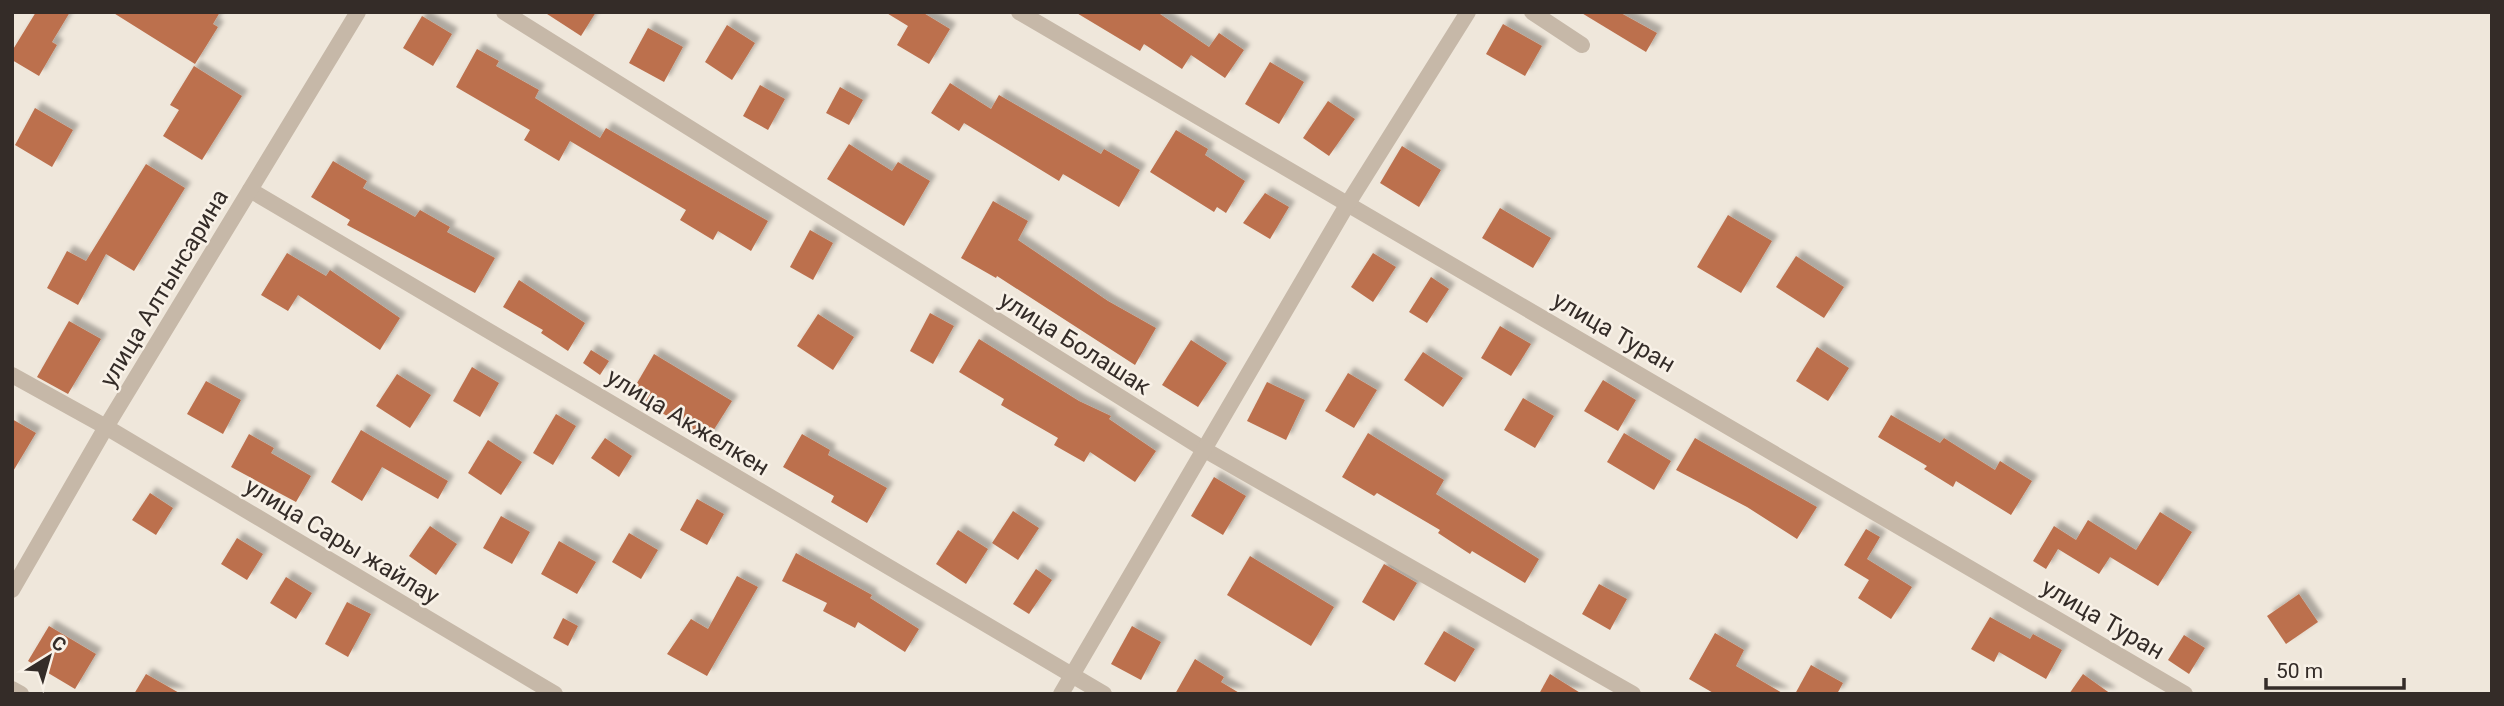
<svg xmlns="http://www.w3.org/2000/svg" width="2504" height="706" font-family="Roboto,sans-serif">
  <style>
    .building { fill: #bc704d; filter: url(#shadow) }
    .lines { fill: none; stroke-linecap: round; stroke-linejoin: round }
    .street { stroke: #c6b8a8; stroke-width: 16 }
    .labels { text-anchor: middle; stroke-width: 5; stroke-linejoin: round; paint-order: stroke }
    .street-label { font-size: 24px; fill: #342c28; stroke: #f8f1e7 }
  </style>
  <defs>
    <filter id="shadow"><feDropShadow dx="6" dy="-6" stdDeviation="2" flood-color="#0004"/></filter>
  </defs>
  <rect width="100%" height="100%" fill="#efe7db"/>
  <g class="building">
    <polygon points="36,12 70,12 52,42 57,45 39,76 12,60 12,51"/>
    <polygon points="112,12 220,12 213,24 218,27 195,64"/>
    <polygon points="544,12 596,12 581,36"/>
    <polygon points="885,12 922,12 950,29 929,64 897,45 908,26"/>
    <polygon points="1075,12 1157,12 1209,47 1219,33 1244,50 1225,78 1191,55 1182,69 1144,44 1140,51"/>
    <polygon points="1580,12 1619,12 1657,33 1646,52"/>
    <polygon points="422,16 452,34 433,66 403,48"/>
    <polygon points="1503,24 1542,46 1525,76 1486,54"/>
    <polygon points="727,25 755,43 732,80 705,62"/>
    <polygon points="648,28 683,47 664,82 629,63"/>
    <polygon points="477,49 499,61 496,66 539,90 535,98 600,138 606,128 768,221 751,251 718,231 713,240 680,220 686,210 570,141 559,161 524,140 530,130 456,87"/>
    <polygon points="1270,62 1304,82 1279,124 1245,104"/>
    <polygon points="194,66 242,96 202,160 163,136 179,110 170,105"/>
    <polygon points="950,83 991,109 999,95 1101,154 1104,149 1140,170 1119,207 1063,174 1059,181 964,123 959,131 931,113"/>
    <polygon points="760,85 785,99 768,130 743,116"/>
    <polygon points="840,87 863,100 849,125 826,113"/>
    <polygon points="1328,101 1355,119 1329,156 1303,138"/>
    <polygon points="35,108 73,130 52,167 15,145"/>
    <polygon points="1176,130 1208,149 1205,155 1245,181 1226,213 1217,207 1214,212 1150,172"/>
    <polygon points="849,144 892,171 898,162 930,181 904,226 827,179"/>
    <polygon points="1402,146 1441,170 1419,207 1380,183"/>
    <polygon points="333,161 367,181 363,188 415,217 420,210 450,227 447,232 495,258 475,293 347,225 350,220 311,197"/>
    <polygon points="146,164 185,188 134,271 106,254 78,305 47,288 67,251 86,261"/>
    <polygon points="1265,193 1289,207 1270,239 1243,223"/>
    <polygon points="993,201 1028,221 1018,240 1108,301 1156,328 1135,365 997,276 996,278 961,258"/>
    <polygon points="1500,208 1551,238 1533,268 1482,238"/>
    <polygon points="1728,215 1772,241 1741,293 1697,267"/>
    <polygon points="810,230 833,243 813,280 790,267"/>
    <polygon points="287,253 326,276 330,270 400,318 380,350 298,295 288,311 261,295"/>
    <polygon points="1373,253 1396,267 1373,302 1351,287"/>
    <polygon points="1796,256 1844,287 1824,318 1776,287"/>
    <polygon points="1431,277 1449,289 1427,323 1409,312"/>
    <polygon points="519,280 585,323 568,351 541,333 543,330 503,307"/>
    <polygon points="930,313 954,326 933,364 910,351"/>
    <polygon points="818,314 854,337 833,370 797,346"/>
    <polygon points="69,321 101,339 68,394 37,377"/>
    <polygon points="1500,326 1531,344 1511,376 1481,358"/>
    <polygon points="979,339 1079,401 1111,416 1109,419 1156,451 1135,482 1090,452 1084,462 1054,445 1058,438 1001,405 1004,399 959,372"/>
    <polygon points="1191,340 1227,363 1198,407 1162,385"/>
    <polygon points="1817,347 1849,368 1828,401 1796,381"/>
    <polygon points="591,350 609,361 600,375 583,363"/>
    <polygon points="1423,352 1463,378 1443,407 1404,380"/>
    <polygon points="654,354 732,401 708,439 630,395"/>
    <polygon points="472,367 499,383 480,417 453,401"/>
    <polygon points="1348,373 1377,390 1354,428 1325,411"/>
    <polygon points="397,374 431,395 410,428 376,406"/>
    <polygon points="1603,380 1636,400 1618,431 1584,411"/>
    <polygon points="206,381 241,400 223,434 187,414"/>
    <polygon points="1267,382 1305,400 1286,440 1247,421"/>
    <polygon points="1523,398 1554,416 1535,448 1504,430"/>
    <polygon points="556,414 576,426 553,465 533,453"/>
    <polygon points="1891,415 1940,443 1944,438 1995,470 2000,461 2032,481 2011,515 1956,481 1953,487 1924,469 1927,466 1878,437"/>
    <polygon points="12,419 36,433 12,473"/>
    <polygon points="361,430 448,481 438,499 382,467 362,501 331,482"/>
    <polygon points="1368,433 1444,480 1436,494 1539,559 1525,583 1472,551 1470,554 1438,533 1440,530 1377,493 1374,496 1342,477"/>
    <polygon points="1624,433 1671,461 1654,490 1607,462"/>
    <polygon points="249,434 274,448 271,453 311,476 296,502 231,467"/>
    <polygon points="802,434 830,450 828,455 887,488 867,523 831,502 834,496 783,467"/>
    <polygon points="605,438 632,456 619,477 591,458"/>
    <polygon points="1695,438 1817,507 1797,539 1747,507 1676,470"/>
    <polygon points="488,440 522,462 501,495 468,473"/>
    <polygon points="1214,477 1246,496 1223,535 1191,516"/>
    <polygon points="150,493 173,508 156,535 132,520"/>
    <polygon points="697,499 724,514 707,545 680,530"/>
    <polygon points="1013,511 1039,528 1018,560 992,543"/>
    <polygon points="2160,512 2192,532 2158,586 2110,557 2099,574 2058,549 2046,569 2033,561 2054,526 2076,540 2088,520 2136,550"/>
    <polygon points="501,516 530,532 512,564 483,548"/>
    <polygon points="430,526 457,544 436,575 409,556"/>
    <polygon points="1866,529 1880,537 1867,559 1912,587 1891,619 1858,598 1869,580 1844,565"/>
    <polygon points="958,530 988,549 966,584 936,564"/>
    <polygon points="629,533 658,550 641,579 612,562"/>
    <polygon points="237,538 263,554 247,580 221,564"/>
    <polygon points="559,541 596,562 577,594 541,574"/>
    <polygon points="796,553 872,595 870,598 919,629 905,652 858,622 855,628 823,611 827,603 782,581"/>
    <polygon points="1250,556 1334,607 1311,646 1227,595"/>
    <polygon points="1384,564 1417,583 1394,621 1362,602"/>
    <polygon points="1036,569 1052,580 1029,614 1013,604"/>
    <polygon points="737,576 758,587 707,676 667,654 691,619 708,629"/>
    <polygon points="286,577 312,593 296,619 270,603"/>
    <polygon points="1599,584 1627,599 1610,630 1582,614"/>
    <polygon points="2299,594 2318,622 2286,644 2267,616"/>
    <polygon points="347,602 371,614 348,657 325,644"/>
    <polygon points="1990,617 2030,639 2033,634 2062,650 2046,679 1999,652 1994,662 1971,649"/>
    <polygon points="563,618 578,626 568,646 553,638"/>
    <polygon points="49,626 96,654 75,689 28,661"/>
    <polygon points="1132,626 1161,642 1141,680 1111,664"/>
    <polygon points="1444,631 1475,649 1455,682 1424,664"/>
    <polygon points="1715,633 1744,650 1736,666 1784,694 1715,694 1689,679"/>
    <polygon points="2184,635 2205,648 2189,674 2168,660"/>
    <polygon points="1195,659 1224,677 1221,682 1241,694 1175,694"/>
    <polygon points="1811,665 1843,683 1837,694 1795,694"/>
    <polygon points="146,674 181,694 134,694"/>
    <polygon points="1550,674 1582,694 1539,694"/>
    <polygon points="2083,674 2111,694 2069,694"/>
  </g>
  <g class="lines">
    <g class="street">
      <polyline points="504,12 1205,450 1633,694"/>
      <polyline points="1019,12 2185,694"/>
      <polyline points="1532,12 1582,45"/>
      <polyline points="250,190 1104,694"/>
      <polyline points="12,375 106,427 555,694"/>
      <polyline points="12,590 106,427 358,12"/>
      <polyline points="12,689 21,694"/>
      <polyline points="1061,694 1347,205 1468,12"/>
    </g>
  </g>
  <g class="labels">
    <g class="street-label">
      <text transform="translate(164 288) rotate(-59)" y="8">улица Алтынсарина</text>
      <text transform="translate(1614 332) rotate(30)" y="8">улица Туран</text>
      <text transform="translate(1075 343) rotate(32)" y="8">улица Болашак</text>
      <text transform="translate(688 422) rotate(31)" y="8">улица Акжелкен</text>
      <text transform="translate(342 541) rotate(31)" y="8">улица Сары жайлау</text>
      <text transform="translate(2103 619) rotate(30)" y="8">улица Туран</text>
    </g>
  </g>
  <rect width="2504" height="706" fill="none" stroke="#342c28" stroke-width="28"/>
  <g transform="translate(49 657) rotate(37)" stroke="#f8f1e7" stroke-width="5" paint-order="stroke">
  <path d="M0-5L12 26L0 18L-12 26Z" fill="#342c28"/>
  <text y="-10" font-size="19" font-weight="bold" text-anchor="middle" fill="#342c28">С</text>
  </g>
  <path d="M2266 678v10h138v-10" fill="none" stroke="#342c28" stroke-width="3.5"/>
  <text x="2276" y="678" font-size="21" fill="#342c28" stroke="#f8f1e7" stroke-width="5" paint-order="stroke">50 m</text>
</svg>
